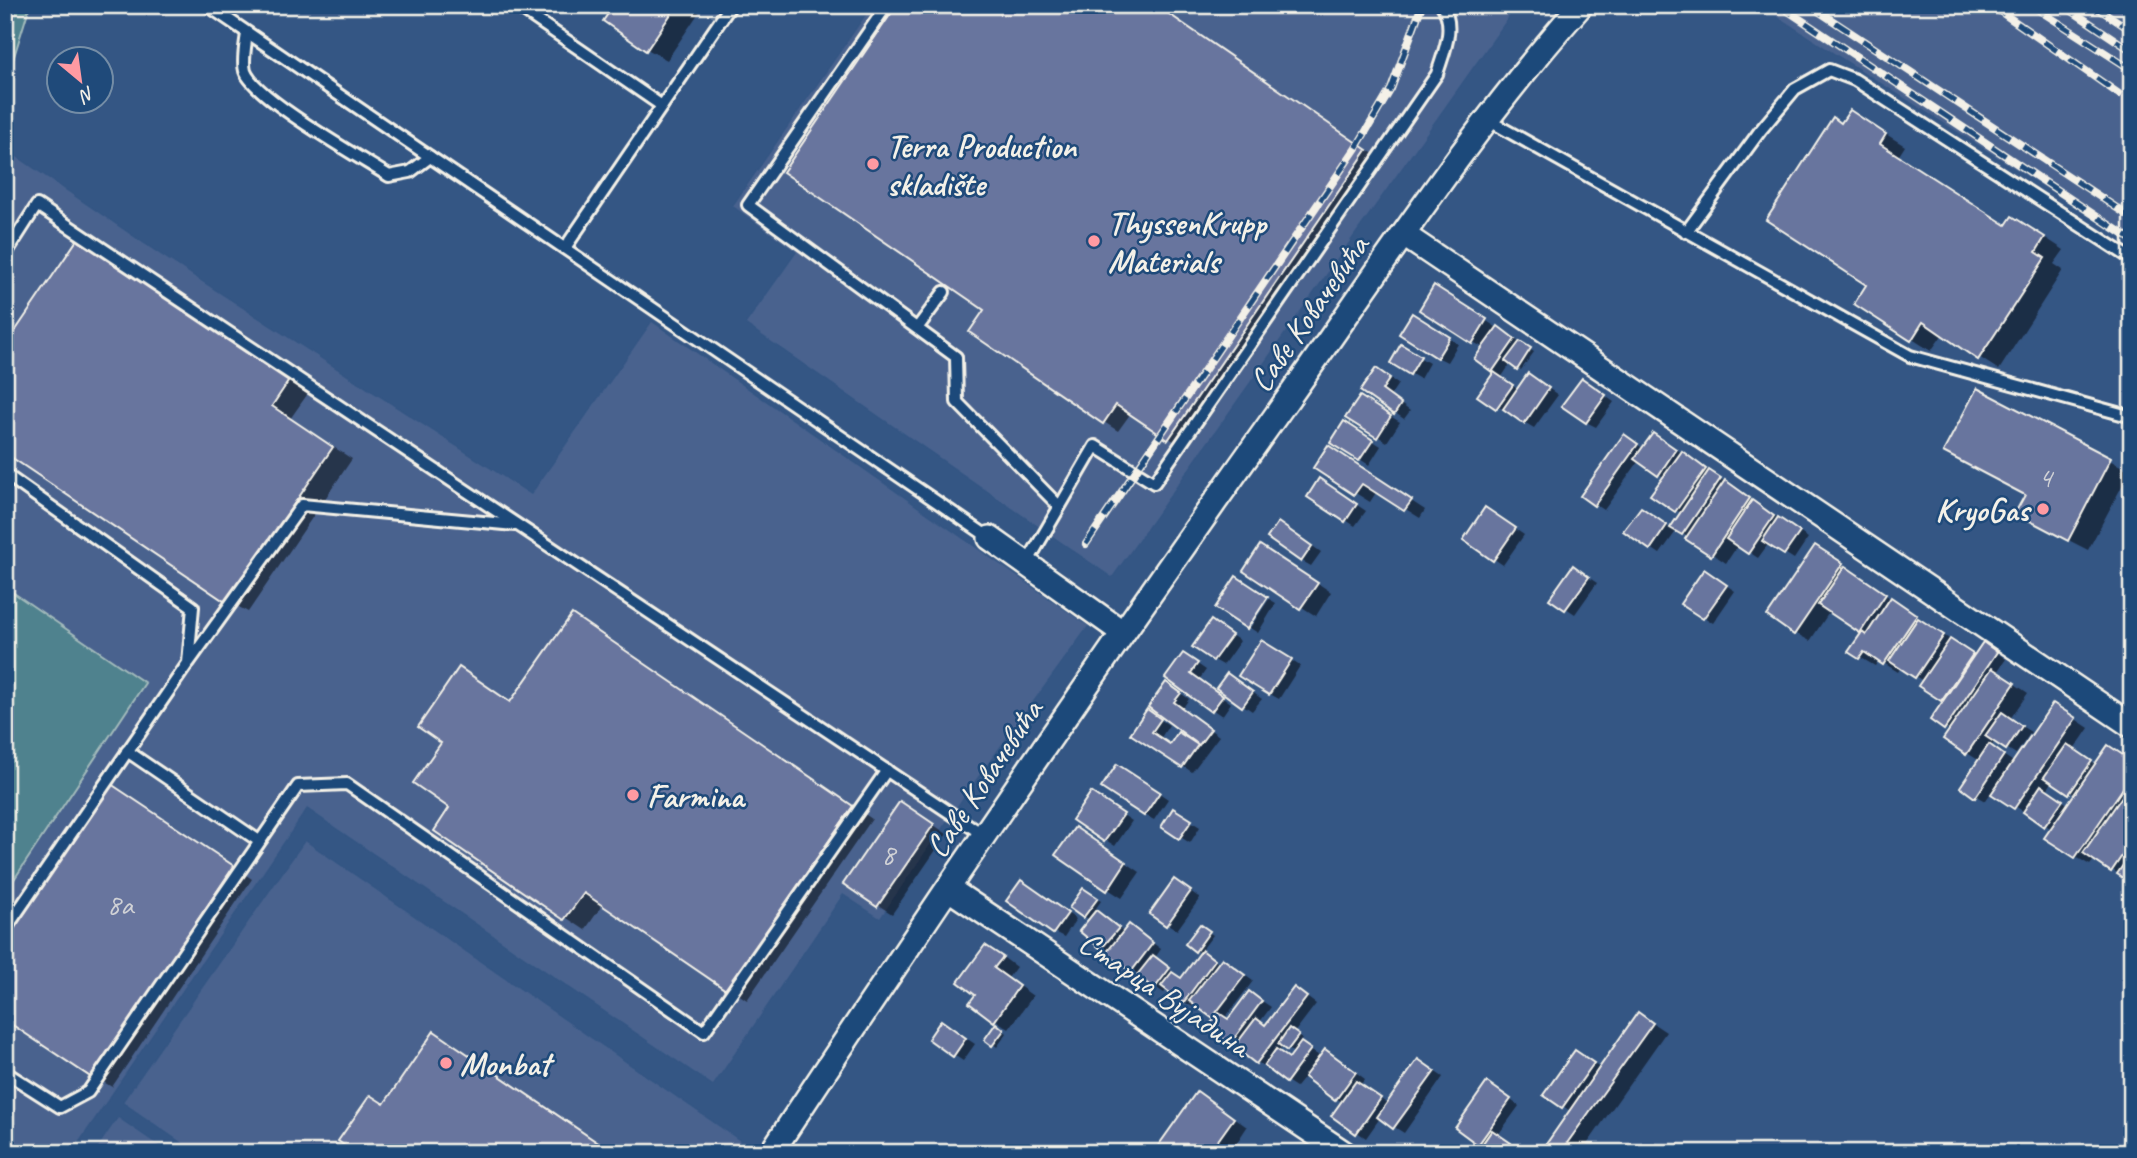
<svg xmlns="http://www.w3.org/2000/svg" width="2137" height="1158" font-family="Caveat,sans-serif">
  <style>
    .built { fill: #48628e }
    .green { fill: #50828e; stroke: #a2babb; stroke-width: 2 }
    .shadow { fill: #0007; fill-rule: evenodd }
    .building { fill: #68749e; stroke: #f4f1e8; stroke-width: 2 }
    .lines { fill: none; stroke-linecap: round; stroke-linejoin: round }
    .lane-casing { stroke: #f4f1e8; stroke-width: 16 }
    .street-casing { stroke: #f4f1e8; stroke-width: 28 }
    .lane { stroke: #1f4a7a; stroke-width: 10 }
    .street { stroke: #1f4a7a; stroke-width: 23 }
    .rail-casing { stroke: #f4f1e8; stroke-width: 8 }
    .rail { stroke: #1f4a7a; stroke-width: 5; stroke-dasharray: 16; stroke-linecap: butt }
    .poi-dot { fill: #ff9aa2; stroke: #1f4a7a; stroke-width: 2.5 }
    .labels { text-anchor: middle; stroke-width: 5; stroke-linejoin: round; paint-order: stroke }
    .number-label { font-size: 30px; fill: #d1d2d6 }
    .poi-label { font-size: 33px; font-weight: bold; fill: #f4f1e8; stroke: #1f4a7a; text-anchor: start }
    .street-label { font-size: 33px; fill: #f4f1e8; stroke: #1f4a7a }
  </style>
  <rect width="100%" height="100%" fill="#345684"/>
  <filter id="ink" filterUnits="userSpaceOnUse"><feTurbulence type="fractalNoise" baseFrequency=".0143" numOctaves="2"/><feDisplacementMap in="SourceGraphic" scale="14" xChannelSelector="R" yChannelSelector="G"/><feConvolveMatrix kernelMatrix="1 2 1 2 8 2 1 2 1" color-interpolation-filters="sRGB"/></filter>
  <g filter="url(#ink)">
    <g class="built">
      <polygon points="873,5 1517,5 1112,577 746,324 797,252 733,206"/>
      <polygon points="1760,5 2132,5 2132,243 1834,53"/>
      <polygon points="5,149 156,252 531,495 652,322 1088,626 961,800 880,918 843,894 713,1085 307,808 71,1153 5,1153"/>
      <polygon points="305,841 740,1141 732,1153 197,1153 123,1102"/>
      <polygon points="118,1118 169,1153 94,1153"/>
    </g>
    <g class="green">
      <polygon points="5,5 30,5 11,66 5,72"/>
      <polygon points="5,587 145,683 5,893"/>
    </g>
    <g class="shadow">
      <polygon points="579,5 595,5 591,12"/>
      <polygon points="616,5 704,5 667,60 647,49"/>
      <polygon points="1156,5 1381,159 1183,447 1131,413 1118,431 1104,422"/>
      <polygon points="1870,124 1905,146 1898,157 2007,227 2032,229 2064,250 2054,264 2063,270 1999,370 1943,334 1931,351 1856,303 1869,284 1842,125"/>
      <polygon points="99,250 309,392 290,419 352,459 248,612 228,601"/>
      <polygon points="1444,293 1534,352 1521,370 1511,363 1501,378 1519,390 1538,381 1558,395 1534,428 1479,395 1496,372 1476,359 1484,348 1473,342"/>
      <polygon points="1422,321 1458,344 1447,362 1437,357"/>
      <polygon points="1402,347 1429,363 1420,379 1393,363"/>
      <polygon points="1386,376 1398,384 1390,396 1410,411 1404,419 1363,391"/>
      <polygon points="1591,386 1614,402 1596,427 1586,422"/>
      <polygon points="1978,390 2130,471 2088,550 2037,524 2027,495"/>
      <polygon points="1361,398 1400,422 1387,442 1348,418"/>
      <polygon points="1354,429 1381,446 1369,465 1333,442"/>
      <polygon points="1663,440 1808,538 1794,559 1769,543 1758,558 1738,545 1726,563 1677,530 1660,554 1651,548 1651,514 1671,529 1682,514 1653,495 1665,478 1639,461 1604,510 1595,504 1634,442 1644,449"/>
      <polygon points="1343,456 1425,510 1420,518 1377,491 1370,502 1315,468"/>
      <polygon points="1329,486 1366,511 1355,526 1309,496"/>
      <polygon points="1495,515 1524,535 1503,565 1465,539"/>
      <polygon points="1288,529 1321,552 1311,566 1302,561"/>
      <polygon points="1275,555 1331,592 1316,616 1245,571"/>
      <path d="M1830,556L1975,657L1993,650L2006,659L1997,672L2028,693L2010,719L2031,732L2016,754L1995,741L1991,747L2015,763L2068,714L2089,728L2074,750L2096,765L2132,762V882L2095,859L2090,865L2076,857L2052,829L1992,792L1985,801L1976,796L1980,761L1967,753L1950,731L1932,720L1945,701L1920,685L1923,681L1901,667L1898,672L1879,660L1875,666L1851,652L1864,633L1830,611L1810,641L1795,633ZM2053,781L2075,795L2069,805L2047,790Z"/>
      <polygon points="1582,573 1597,583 1575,614 1551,598"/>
      <polygon points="1714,577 1735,591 1713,623 1683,603"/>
      <polygon points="1269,599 1276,603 1258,633 1250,628"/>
      <polygon points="572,616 872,819 747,1000 603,904 585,930 436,831 452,808 443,742 479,681 512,703"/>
      <polygon points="1221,628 1240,641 1223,665 1214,660"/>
      <polygon points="1271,647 1300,666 1279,699 1270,694"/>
      <polygon points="1193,661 1206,670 1199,680 1231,703 1222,716 1167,678"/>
      <polygon points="1237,681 1262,699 1252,711 1218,688"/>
      <polygon points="1176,690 1189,699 1182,709 1219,736 1192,772 1132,733 1156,717 1169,725 1160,739 1171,746 1179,734 1197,744 1199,742 1150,707"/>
      <polygon points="1127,771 1168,799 1154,820 1145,815"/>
      <polygon points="131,797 252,879 112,1087 93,1076"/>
      <polygon points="1101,800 1132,821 1115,846 1075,820"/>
      <polygon points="1173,810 1200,827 1190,843 1163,826"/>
      <polygon points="915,812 947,834 892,914 878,905"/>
      <polygon points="1090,838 1140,872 1122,898 1108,889"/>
      <polygon points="1183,886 1200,898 1177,930 1151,913"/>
      <polygon points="1030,888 1076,919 1064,937 1054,932"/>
      <path d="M1083,890L1101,901L1094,911L1124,932H1138L1161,949L1155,958L1182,979L1201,954L1196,950L1200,926L1213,935L1201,951L1220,964L1232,966L1253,981L1225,1018L1229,1020L1250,993L1271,1007L1259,1023L1266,1026L1304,995L1316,1004L1294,1033L1302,1039L1299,1043L1321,1057H1335L1365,1079L1360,1085L1388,1104L1428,1067L1443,1077L1404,1133L1380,1118L1366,1138L1357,1132L1343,1103L1305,1076L1296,1087L1257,1062L1231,1042L1217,1019L1196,1004L1193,1007L1184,1002L1167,989L1164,993L1155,987L1081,931L1090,920L1071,908ZM1283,1046L1294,1053L1290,1059L1279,1052Z"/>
      <polygon points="1000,955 1016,967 1008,978 1033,996 1009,1029 971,1003"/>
      <polygon points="1639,1014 1666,1032 1581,1153 1543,1153 1570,1111 1563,1106 1585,1058 1600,1068"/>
      <polygon points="951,1028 975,1044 963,1061 954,1055"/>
      <polygon points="1000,1028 1007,1033 997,1047 993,1044"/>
      <polygon points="1497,1090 1519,1106 1498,1135 1519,1150 1517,1153 1478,1153 1483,1146 1457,1128"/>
      <polygon points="1212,1102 1247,1127 1230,1153 1155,1153"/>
    </g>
    <g class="building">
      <polygon points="614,5 677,5 646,51 603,21"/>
      <polygon points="897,5 1156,5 1367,150 1168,440 1116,405 1103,424 969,332 984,310 783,172"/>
      <polygon points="1850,110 1886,134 1880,144 2006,225 2012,216 2045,237 2036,252 2045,258 1978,360 1923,322 1911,341 1854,304 1866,285 1766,220 1833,117 1841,123"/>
      <polygon points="79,237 290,379 272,406 333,447 227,603 5,453 5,346"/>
      <polygon points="1434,285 1487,319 1472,344 1419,310"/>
      <polygon points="1412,313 1450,337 1437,358 1399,334"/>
      <polygon points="1498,326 1515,339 1492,372 1474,359"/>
      <polygon points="1520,341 1531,348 1517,370 1505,361"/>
      <polygon points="1401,344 1421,356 1410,375 1390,363"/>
      <polygon points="1376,368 1390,378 1382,390 1401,404 1394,415 1360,391"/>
      <polygon points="1494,372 1513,385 1496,409 1477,396"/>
      <polygon points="1528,373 1549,388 1524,424 1503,409"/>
      <polygon points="1582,378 1606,395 1586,423 1561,406"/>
      <polygon points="1977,388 2111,458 2068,541 2015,513 2025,495 1943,452"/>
      <polygon points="1360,396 1391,416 1377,438 1345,418"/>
      <polygon points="1344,421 1373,440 1359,461 1330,443"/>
      <polygon points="1653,433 1676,449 1658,476 1634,459"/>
      <polygon points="1624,434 1638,444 1594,506 1580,496"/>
      <polygon points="1328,445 1412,500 1404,511 1362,484 1354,495 1313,468"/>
      <polygon points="1682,451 1706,469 1675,512 1650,495"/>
      <polygon points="1709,470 1721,478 1682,535 1670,528"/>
      <polygon points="1319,478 1357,504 1345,522 1307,497"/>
      <polygon points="1725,480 1750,498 1711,556 1685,539"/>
      <polygon points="1752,500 1774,516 1748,554 1726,539"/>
      <polygon points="1485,507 1516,528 1493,561 1463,540"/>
      <polygon points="1641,507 1667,525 1650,550 1623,531"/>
      <polygon points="1778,517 1800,532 1784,555 1762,541"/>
      <polygon points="1278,522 1312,546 1301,562 1267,538"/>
      <polygon points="1260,545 1318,583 1300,609 1243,571"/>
      <polygon points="1815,545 1843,563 1794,635 1767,616"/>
      <polygon points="1573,565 1589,577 1565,610 1549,599"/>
      <polygon points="1845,566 1886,594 1860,633 1818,605"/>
      <polygon points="1704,569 1727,585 1703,619 1680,604"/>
      <polygon points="1236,576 1268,597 1247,629 1215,608"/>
      <polygon points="1891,597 1917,615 1883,665 1864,652 1859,659 1848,652 1862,632 1866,635"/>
      <polygon points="572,614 853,806 726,990 584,893 564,920 434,831 449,808 413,783 441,743 418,727 459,667 510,702"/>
      <polygon points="1918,618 1944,635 1915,678 1889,661"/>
      <polygon points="1211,620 1232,635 1213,661 1192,647"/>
      <polygon points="1950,639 1973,654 1941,701 1918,686"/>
      <polygon points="1261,640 1292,659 1269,695 1238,676"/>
      <polygon points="1983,642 1997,652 1944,730 1930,720"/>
      <polygon points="1183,653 1198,663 1191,673 1223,696 1211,712 1165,678"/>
      <polygon points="1992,668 2015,683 1966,755 1943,739"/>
      <polygon points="1227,673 1253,692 1242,707 1216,688"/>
      <polygon points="1166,682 1181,693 1174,702 1211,729 1199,745 1148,707"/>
      <polygon points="2053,703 2076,718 2014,809 1991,794"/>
      <polygon points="1147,709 1161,719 1152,732 1170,744 1178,732 1198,745 1182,768 1130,734"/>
      <polygon points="2002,712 2022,726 2006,750 1985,736"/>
      <polygon points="1989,744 2004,755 1975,798 1960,787"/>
      <polygon points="2067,744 2092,761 2069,794 2044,777"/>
      <polygon points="2108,745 2132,761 2132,775 2075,858 2044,838"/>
      <polygon points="1117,764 1160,792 1144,816 1101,788"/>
      <polygon points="2132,782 2132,841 2111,872 2083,853"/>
      <polygon points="111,784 234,866 92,1078 5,1020 5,941"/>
      <polygon points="2041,785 2063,800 2044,827 2023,812"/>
      <polygon points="1091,792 1124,814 1104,842 1072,820"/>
      <polygon points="900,801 934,824 877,907 843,884"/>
      <polygon points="1173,808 1192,820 1179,839 1161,827"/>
      <polygon points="1075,827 1126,862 1107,891 1055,855"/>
      <polygon points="2132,852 2132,884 2117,874"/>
      <polygon points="1174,879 1191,891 1166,926 1149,914"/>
      <polygon points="1021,880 1068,913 1053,934 1006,901"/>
      <polygon points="1083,888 1098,898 1083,918 1069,908"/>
      <polygon points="1096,910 1119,928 1101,949 1079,931"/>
      <polygon points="1129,924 1153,943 1131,972 1106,953"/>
      <polygon points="1200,924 1210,931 1195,952 1185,944"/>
      <polygon points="985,945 1003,957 994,968 1019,986 994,1022 969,1003 975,995 958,982"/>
      <polygon points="1202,950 1215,960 1183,1003 1161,986 1172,972 1181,978"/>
      <polygon points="1153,955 1170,968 1154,989 1137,975"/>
      <polygon points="1222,958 1245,975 1212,1018 1189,1001"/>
      <polygon points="1294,987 1307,997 1256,1064 1234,1047 1256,1018 1265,1025"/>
      <polygon points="1249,991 1262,1001 1230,1044 1208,1027 1219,1013 1228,1019"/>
      <polygon points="1638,1012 1653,1023 1560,1153 1540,1153"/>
      <polygon points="941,1020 966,1038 953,1057 928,1039"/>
      <polygon points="996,1023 1004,1030 992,1046 984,1040"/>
      <polygon points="1289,1028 1299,1035 1287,1051 1278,1044"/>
      <polygon points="434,1031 613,1153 355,1153 338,1141 370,1095 384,1104"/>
      <polygon points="1301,1042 1311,1049 1286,1083 1264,1066 1276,1049 1289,1058"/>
      <polygon points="1325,1049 1356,1072 1335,1101 1304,1077"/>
      <polygon points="1575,1050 1594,1063 1562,1108 1543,1095"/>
      <polygon points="1418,1059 1435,1071 1393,1129 1377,1117"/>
      <polygon points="1356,1081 1381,1098 1356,1134 1331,1116"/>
      <polygon points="1487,1082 1511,1099 1478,1145 1455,1128"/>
      <polygon points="1197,1091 1234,1118 1209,1153 1153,1153"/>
      <polygon points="1492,1130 1511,1143 1504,1153 1476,1153"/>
    </g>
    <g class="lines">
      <defs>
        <g id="lane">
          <polyline points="207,5 990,538"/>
          <polyline points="515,5 662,106"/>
          <polyline points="887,5 748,205 956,357 957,402 1058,505"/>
          <path d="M247,33C246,43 242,60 245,71C254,98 361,158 389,176L410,172L430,157"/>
          <polyline points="1486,119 1910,356 2132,417"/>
          <polyline points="1686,232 1760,131 1795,89 1829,70 1855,80 2132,259"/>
          <polyline points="565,248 731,5"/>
          <polyline points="5,255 37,205 985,836"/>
          <polyline points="918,327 944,292"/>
          <polyline points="5,474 193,607 188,663 5,930"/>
          <path d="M1027,563L1095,446L1154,483L1437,74C1444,51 1456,27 1442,5"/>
          <polyline points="189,662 302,505 515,525"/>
          <polyline points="127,751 259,841"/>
          <polyline points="5,1072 60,1107 88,1092 298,786 347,784 704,1032 887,770"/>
        </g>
        <g id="street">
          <polyline points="1404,235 2132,726"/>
          <polyline points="990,538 1122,632"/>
          <polyline points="949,889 1344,1153"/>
          <path d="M771,1153C937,901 1107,653 1282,407C1379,271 1470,130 1581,5"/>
        </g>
      </defs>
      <use href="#lane" class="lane-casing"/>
      <use href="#street" class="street-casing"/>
      <use href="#lane" class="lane"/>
      <use href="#street" class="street"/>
      <defs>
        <g id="rail">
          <polyline points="1779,5 2132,240"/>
          <polyline points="1809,5 2132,218"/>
          <polyline points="1991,5 2119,94"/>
          <polyline points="2031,5 2132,70"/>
          <polyline points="2063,5 2132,51"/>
          <polyline points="2093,5 2132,31"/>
          <polyline points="2122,5 2132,12"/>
          <polyline points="1086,544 1356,148 1391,89 1422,5"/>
        </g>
      </defs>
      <use href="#rail" class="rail-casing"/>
      <use href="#rail" class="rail"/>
    </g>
  </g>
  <g class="poi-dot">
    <circle cx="873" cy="164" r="7"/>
    <circle cx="1094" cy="241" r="7"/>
    <circle cx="2043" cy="509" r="7"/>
    <circle cx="633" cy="795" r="7"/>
    <circle cx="446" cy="1063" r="7"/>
  </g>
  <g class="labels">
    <g class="number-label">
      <text x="2045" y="487">4</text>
      <text x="888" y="864">8</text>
      <text x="120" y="914">8a</text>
    </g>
    <g class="poi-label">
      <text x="887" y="157">Terra Production<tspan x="887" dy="38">skladište</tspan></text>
      <text x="1108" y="234">ThyssenKrupp<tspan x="1108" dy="38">Materials</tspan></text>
      <text x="2029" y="521" text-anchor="end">KryoGas</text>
      <text x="647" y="807">Farmina</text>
      <text x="460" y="1075">Monbat</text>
    </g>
    <g class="street-label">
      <text transform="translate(1308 313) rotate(-55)" y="12">Саве Ковачевића</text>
      <text transform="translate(983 778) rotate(-56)" y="12">Саве Ковачевића</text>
      <text transform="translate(1165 993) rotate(34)" y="12">Старца Вујадина</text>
    </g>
  </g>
  <rect width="2137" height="1158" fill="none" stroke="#1f4a7a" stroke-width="28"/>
  <rect x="14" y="14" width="2109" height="1130" fill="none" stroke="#f4f1e8" stroke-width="2.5" filter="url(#ink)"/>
  <g transform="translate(80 80) rotate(151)"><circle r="33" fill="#1f4a7a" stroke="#748da6" stroke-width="2"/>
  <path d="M0-5L12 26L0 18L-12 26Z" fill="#ff9aa2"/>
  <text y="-10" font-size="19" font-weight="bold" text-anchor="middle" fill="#f4f1e8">N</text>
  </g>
</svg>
